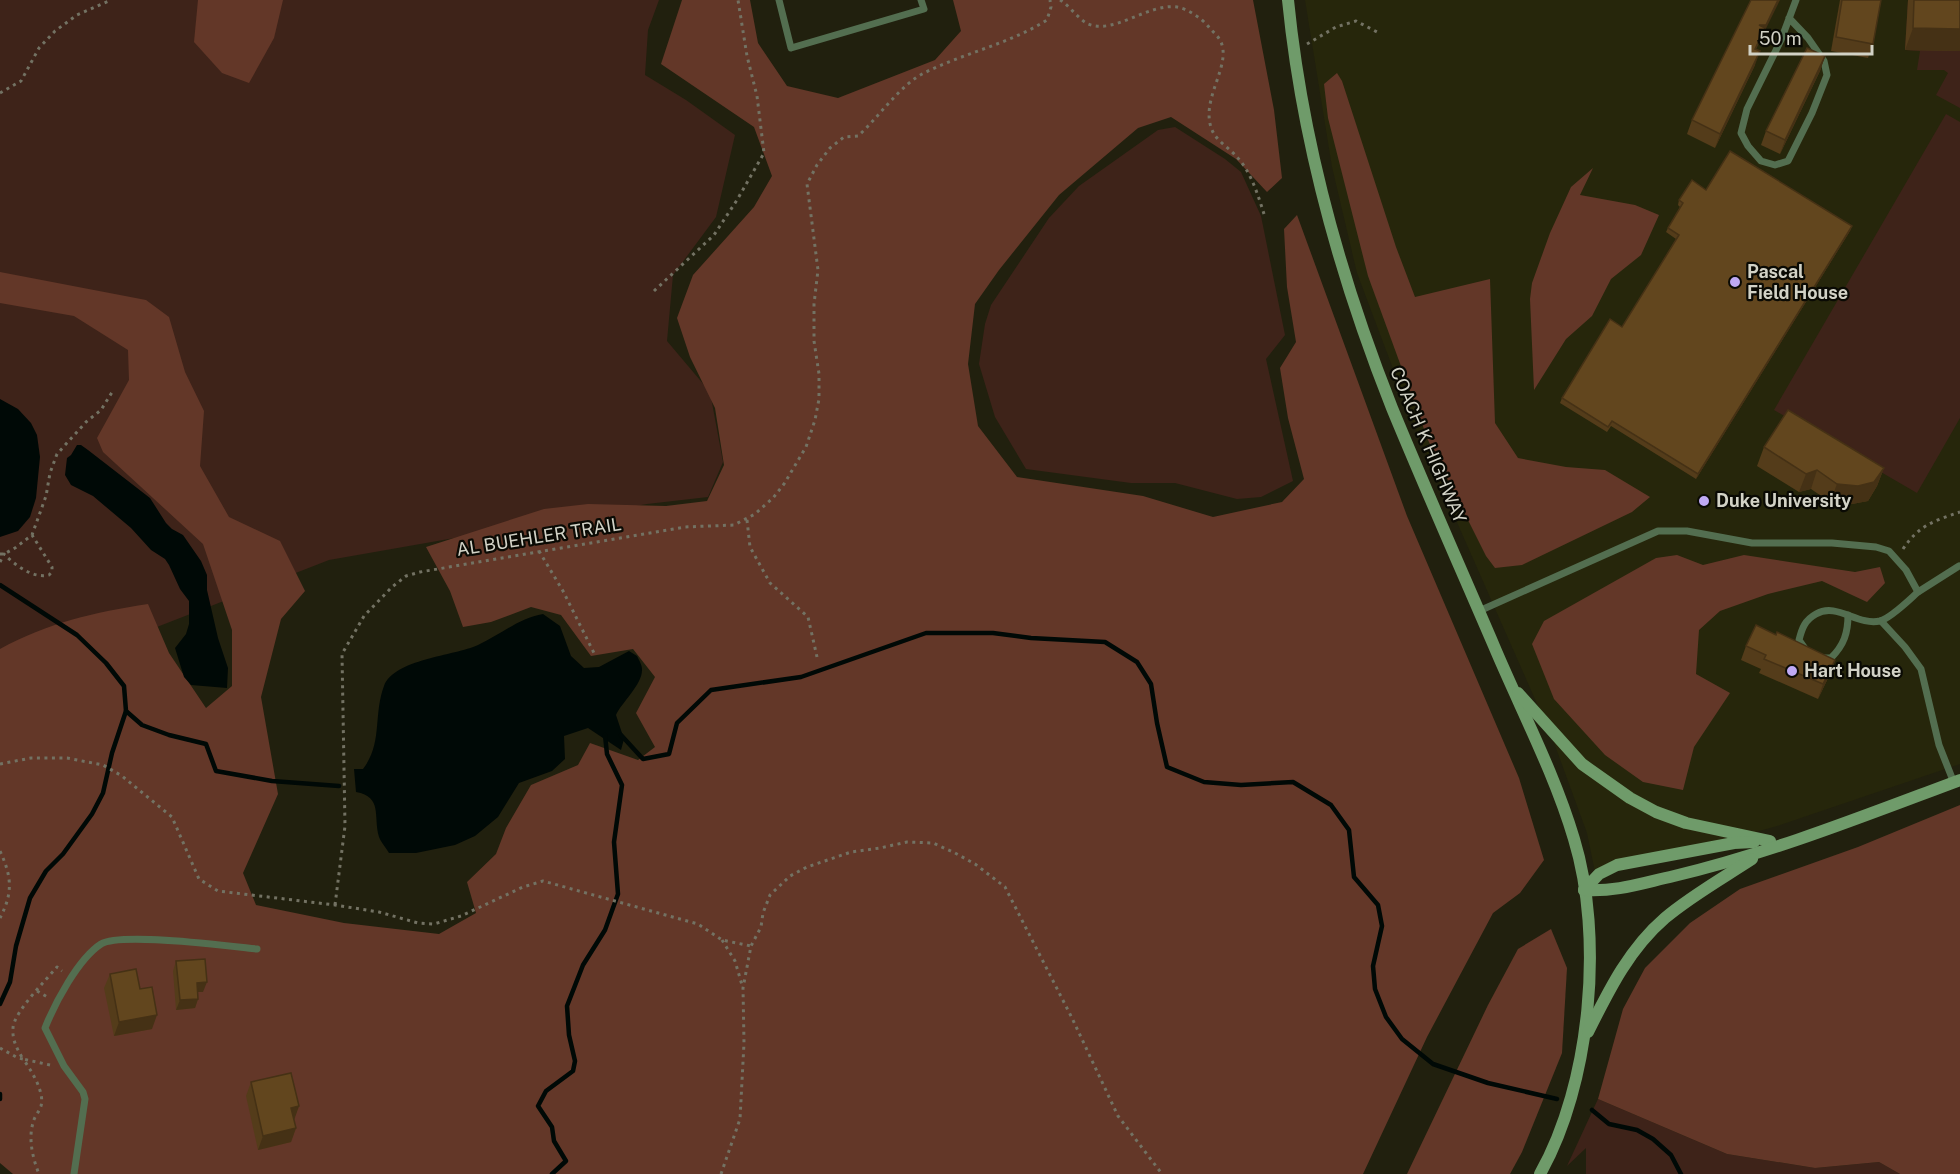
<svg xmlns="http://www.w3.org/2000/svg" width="1960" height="1174" font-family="'Public Sans',sans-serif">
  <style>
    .built { fill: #26260b }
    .green { fill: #3e2319 }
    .forest { fill: #633728 }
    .water { fill: #000906 }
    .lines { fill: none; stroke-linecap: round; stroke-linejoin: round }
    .stream { stroke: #000906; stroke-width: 4.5 }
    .path { stroke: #737263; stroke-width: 3; stroke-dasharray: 3 4.5; stroke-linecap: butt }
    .lane { stroke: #536e50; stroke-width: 7 }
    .secondary { stroke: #6f9b6a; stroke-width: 12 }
    .wall { fill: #543c1a }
    .shaded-wall { fill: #453115 }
    .building { fill: #62461e; stroke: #453115; stroke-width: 1.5 }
    .poi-dot { fill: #bfa9f4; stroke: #0a0a04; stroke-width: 2 }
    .labels { text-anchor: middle; stroke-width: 4.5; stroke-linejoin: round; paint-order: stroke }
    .poi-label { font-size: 18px; font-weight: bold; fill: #d2d2c6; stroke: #0a0a04; text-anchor: start }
    .street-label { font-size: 18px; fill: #d2d2c6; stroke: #0a0a04 }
  </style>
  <rect width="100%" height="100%" fill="#21200e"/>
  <polygon class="built" points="1305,0 1960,0 1960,764 1777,826 1724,841 1595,872 1587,833 1553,740 1415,427 1357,273 1332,167"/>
  <g class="green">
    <polygon points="0,0 659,0 648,30 645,75 686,100 735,135 716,217 673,275 667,341 710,392 723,462 708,497 647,504 329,560 95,651 0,696"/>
    <polygon points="1908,0 1960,0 1960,108 1936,95 1948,73 1944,70 1917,70 1920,51 1905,50"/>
    <polygon points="1946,114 1960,122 1960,418 1917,493 1774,410"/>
    <polygon points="1175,127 1225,159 1241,172 1261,216 1285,335 1266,359 1293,481 1261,497 1237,499 1175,483 1131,483 1026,469 995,417 979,364 985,324 991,305 1049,218 1079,186 1158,130"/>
    <polygon points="1598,1099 1727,1154 1815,1168 1879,1162 1900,1174 1586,1174 1586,1148 1567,1166"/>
  </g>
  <g class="forest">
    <polygon points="198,0 283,0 274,38 249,83 222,73 194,42"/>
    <path d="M682,0H750L758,43L787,86L838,98L935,60L961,31L953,0H1253L1274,110L1282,178L1267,192L1236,159L1171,117L1138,128L1059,195L999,270L975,304L968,364L978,426L1017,477L1143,496L1213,517L1282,502L1304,479L1288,418L1280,368L1296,342L1287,287L1284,229L1297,215L1407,516L1519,778L1544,860L1520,893L1493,913L1427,1037L1363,1174H13L0,1163V649C47,623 95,612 148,604L169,653L206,708L232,686V630L203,544L103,452L97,438L129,380L128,350L74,316L0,303V272L146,300L169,317L185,372L204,411L200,466L229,517L280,541L305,591L281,619L261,697L278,794L243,873L256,905L344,923L439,934L476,913L467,882L496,854L506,828L531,785L578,765L590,743L638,760L655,747L636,713L655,677L633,649L591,656L561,615L531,607L491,622L463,627L450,591L426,547L544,509L588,504L666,506L707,501L724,465L715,408L690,357L677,318L693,275L754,207L772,176L754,127L661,64Z"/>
    <polygon points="1337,73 1342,81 1396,247 1415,297 1490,279 1495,423 1518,458 1566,467 1605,470 1650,497 1632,512 1522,565 1495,568 1486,556 1428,440 1368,276 1328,118 1324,84"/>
    <polygon points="1593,168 1580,195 1635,205 1659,215 1641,255 1611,279 1592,316 1566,339 1534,390 1530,299 1532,283 1550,233 1571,187"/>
    <polygon points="1677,555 1703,565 1744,555 1855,572 1880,567 1885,583 1867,602 1822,581 1768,594 1720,611 1699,630 1696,674 1730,693 1694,747 1683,790 1643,782 1605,755 1554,699 1532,644 1544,621 1656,558"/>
    <polygon points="1960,805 1960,1174 1900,1174 1879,1162 1815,1168 1727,1154 1598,1099 1623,1009 1645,968 1690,923 1740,889 1858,847"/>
    <polygon points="1551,929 1567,968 1562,1053 1522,1152 1510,1174 1407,1174 1488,1005 1518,949"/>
  </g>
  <g class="water">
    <polygon points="0,399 18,409 31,423 37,435 40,457 36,498 30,517 18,531 0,537"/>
    <polygon points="77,445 81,445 88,450 150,498 166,523 172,529 183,535 201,561 207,575 207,590 218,638 228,668 227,688 191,685 184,677 175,648 186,634 189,624 189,601 180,589 169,565 165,559 151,550 131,528 93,496 71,485 65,475 67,458 71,455"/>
    <path d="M543,614L560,626L571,656L584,668L599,667L629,651L637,656C639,660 642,665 642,669C643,684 622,702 616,715L624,739L621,750L588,728L564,736L565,759L552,771L519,783L498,817L475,836L455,845L416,853H389C386,848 381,842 379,837C373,816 383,797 356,792L354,769H363C383,743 373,715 384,686C394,659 454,656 478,645C500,635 519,618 543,614Z"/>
  </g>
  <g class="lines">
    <g class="stream">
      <polyline points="0,585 77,635 106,663 124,686 126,711 142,725 169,735 206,744 216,771 272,781 339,786"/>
      <polyline points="621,735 643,759 669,754 677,723 711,690 801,677 926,633 993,633 1031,638 1105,642 1137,662 1151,684 1157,723 1167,767 1204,782 1241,785 1293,782 1331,805 1349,830 1354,877 1378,905 1382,926 1373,966 1375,989 1386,1017 1402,1039 1433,1064 1488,1083 1557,1099"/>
      <polyline points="0,1004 10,982 16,946 30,898 46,871 63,854 92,814 103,793 112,753 126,711"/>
      <polyline points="0,1094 0,1099"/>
      <polyline points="1592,1110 1609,1124 1637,1130 1653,1139 1671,1155 1681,1174"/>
      <polyline points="552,1174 566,1161 554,1141 552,1127 538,1106 546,1091 573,1071 575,1061 569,1035 567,1006 583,965 605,930 618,894 614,842 622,785 607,754 605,735"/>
    </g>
    <g class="path">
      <path d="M1060,0C1070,6 1078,19 1088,24C1114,35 1148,3 1177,7C1188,9 1201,18 1208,26C1212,31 1217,35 1220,40C1234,66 1196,102 1214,134C1219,142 1230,149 1237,157C1251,172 1258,195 1264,214"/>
      <polyline points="1307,44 1336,27 1356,21 1377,32"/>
      <polyline points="0,93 21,81 39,48 55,31 77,15 111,0"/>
      <polyline points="654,291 714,235 737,200 764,153 757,96 747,56 738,0"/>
      <polyline points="747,520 750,547 770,583 808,617 817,657"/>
      <path d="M1903,549C1919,525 1934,521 1960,512"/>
      <polyline points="539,551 563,591 595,655"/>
      <polyline points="0,554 4,554 15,548 32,535 46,496 50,473 57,454 86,422 101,410 114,389"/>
      <path d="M0,562L4,554C15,565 33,579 49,575L52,572V567L32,535"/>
      <polyline points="0,764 31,758 67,758 103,765 122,776 172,817 199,879 218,891 335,905 379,912 418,923 434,924 461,916 523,887 543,881 698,924 722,940 751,946"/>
      <path d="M0,851C12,877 13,893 0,918"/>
      <path d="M335,905L345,826L342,654L364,616L392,587L406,576L420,572L685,527L734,525L755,514L773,498L784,484L806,447L815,420L819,399V374L814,341V304L818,270L807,184L817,165L830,148L844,137L858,136C878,118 901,84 924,73C964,53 1009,44 1047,20L1051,7L1050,0"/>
      <polyline points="722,940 735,961 742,985"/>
      <polyline points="37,991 49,998"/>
      <path d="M0,1048L18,1058L23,1059C31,1070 45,1092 41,1106C39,1112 34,1117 33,1123C28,1139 33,1159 39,1174"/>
      <path d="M50,1065L23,1059C17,1049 12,1040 13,1028C14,1012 46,980 57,967L62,971"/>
      <polyline points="721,1174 740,1119 744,1043 743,988 751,946 761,927 763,913 770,895 790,876 807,867 851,852 880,848 907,842 933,843 955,853 975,864 1005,887 1072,1018 1118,1116 1162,1174"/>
    </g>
    <g class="lane">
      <polyline points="779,0 791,48 924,9 921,0"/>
      <polyline points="1789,18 1808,38 1824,61 1827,75 1812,113 1788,161 1775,165 1761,161 1748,146 1741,133 1747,109 1781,40 1796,0"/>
      <polyline points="1479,611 1658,531 1687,531 1752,543 1832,543 1876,547 1889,551 1906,570 1918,592 1959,566"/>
      <polyline points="1881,621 1905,647 1921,669 1939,745 1954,783"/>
      <path d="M1806,650L1799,640C1802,628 1805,620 1816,614C1837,602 1857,626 1880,621C1891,618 1909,600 1918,592"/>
      <path d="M1824,658H1831C1844,645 1848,633 1848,615"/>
      <path d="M74,1174L85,1099L83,1092L64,1066L45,1028C55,1003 78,959 101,944C121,932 229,946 257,949"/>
    </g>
    <g class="secondary">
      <path d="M1288,0C1302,141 1340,277 1392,408C1425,488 1460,567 1494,646C1521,710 1554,772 1574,839C1604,937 1591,1084 1540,1174"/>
      <polyline points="1518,693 1582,764 1630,798 1656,812 1686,823 1770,841"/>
      <path d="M1584,890C1617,892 1642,883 1674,876C1771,853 1866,815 1960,780"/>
      <polyline points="1584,890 1599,874 1617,865 1734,843 1754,842"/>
      <path d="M1588,1032C1609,990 1629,949 1665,918C1691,896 1723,878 1752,859"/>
    </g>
  </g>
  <g class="wall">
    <polygon points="1751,0 1761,39 1756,49 1755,65 1715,148 1687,134 1692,120"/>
    <polygon points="1840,0 1881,0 1873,44 1868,58 1831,51"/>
    <polygon points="1908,0 1960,0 1960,51 1905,50"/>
    <polygon points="1825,56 1820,71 1780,154 1761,145 1766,131"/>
    <polygon points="1706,190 1852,226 1850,231 1696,479 1611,426 1607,432 1560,403 1562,398 1622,327 1676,239 1666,232 1668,228 1680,207 1678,205 1679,200"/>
    <polygon points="1764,447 1884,468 1877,486 1868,501 1852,504 1830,502 1811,489 1799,492 1757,466"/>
    <polygon points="1776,635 1835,660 1830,674 1818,699 1759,673 1761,669 1741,660 1746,646"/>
    <polygon points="176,961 203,992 198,992 198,999 195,1008 176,1010 173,971"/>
    <polygon points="110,974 140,989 152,1029 114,1036 104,988"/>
    <polygon points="251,1082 299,1106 294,1120 296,1128 291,1142 258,1150 246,1096"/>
  </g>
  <g class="shaded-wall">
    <polygon points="1778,0 1780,0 1749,63 1759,25"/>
    <polygon points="1913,28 1960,29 1960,51 1905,50"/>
    <polygon points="1760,51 1755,65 1715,148 1720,134"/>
    <polygon points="1825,56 1820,71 1780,154 1785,140"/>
    <polygon points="1852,226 1850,231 1696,479 1698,474"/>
    <polygon points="1884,468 1877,486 1868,501 1852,504 1830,502 1837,484"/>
    <polygon points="1817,470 1811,489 1799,492 1806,474"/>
    <polygon points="1835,660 1830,674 1818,699 1823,684"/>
    <polygon points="207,982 203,992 193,992 197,983"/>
    <polygon points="198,999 195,1008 176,1010 180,1000"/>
    <polygon points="157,1015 152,1029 114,1036 119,1022"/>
    <polygon points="299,1106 294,1120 291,1108"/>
    <polygon points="296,1128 291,1142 258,1150 263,1136"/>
  </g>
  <g class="building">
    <polygon points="1751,0 1778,0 1766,25 1759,25 1765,28 1755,49 1760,51 1720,134 1692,120"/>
    <polygon points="1842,0 1881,0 1873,44 1836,37"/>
    <polygon points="1914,0 1960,0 1960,29 1913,28"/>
    <polygon points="1807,48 1825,56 1785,140 1766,131"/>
    <polygon points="1730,151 1852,226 1698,474 1612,421 1608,427 1562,398 1610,319 1622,327 1679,235 1668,228 1683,203 1679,200 1692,180 1706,190"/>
    <polygon points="1788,410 1884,468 1874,482 1858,486 1837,484 1817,470 1806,474 1764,447"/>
    <polygon points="1756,625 1776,635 1777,632 1835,660 1823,684 1764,659 1766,655 1746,646"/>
    <polygon points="205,959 207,982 197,983 198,999 180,1000 176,961"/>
    <polygon points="136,969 140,989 152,987 157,1015 119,1022 110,974"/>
    <polygon points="291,1073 299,1106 291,1108 296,1128 263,1136 251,1082"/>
  </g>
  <g class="poi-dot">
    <circle cx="1735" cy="282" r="6"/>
    <circle cx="1704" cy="501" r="6"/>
    <circle cx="1792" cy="671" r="6"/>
  </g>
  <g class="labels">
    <g class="poi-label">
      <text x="1747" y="278">Pascal<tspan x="1747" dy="21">Field House</tspan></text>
      <text x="1716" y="507">Duke University</text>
      <text x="1804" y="677">Hart House</text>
    </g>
    <g class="street-label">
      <text transform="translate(1428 445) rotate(67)" y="6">COACH K HIGHWAY</text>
      <text transform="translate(539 537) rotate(-9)" y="6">AL BUEHLER TRAIL</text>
    </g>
  </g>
  <path d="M1750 45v9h122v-9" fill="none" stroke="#d2d2c6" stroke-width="3"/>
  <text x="1759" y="45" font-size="18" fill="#d2d2c6" stroke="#0a0a04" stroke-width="4.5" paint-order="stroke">50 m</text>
</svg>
